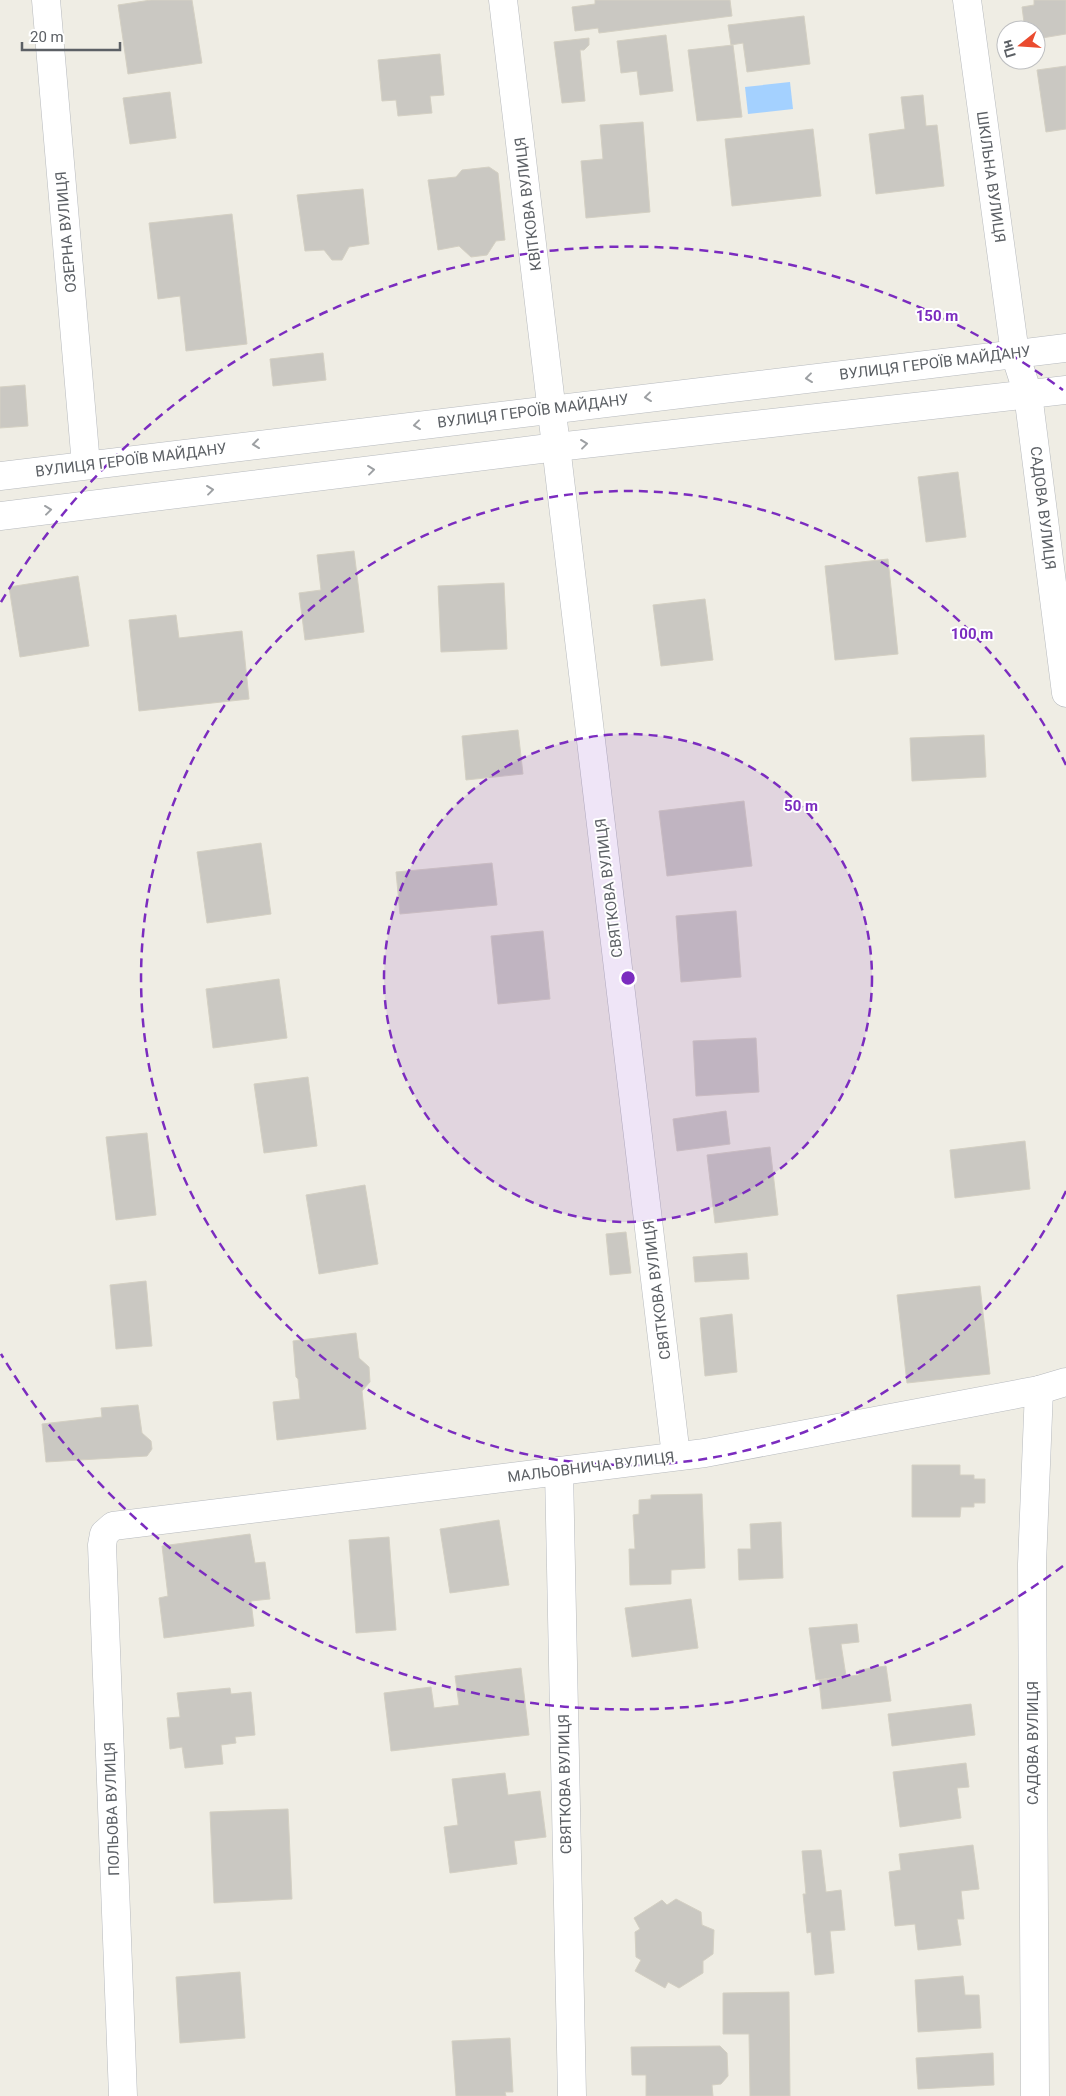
<svg xmlns="http://www.w3.org/2000/svg" width="1066" height="2096" font-family="Roboto,sans-serif">
  <style>
    .water { fill: #a4d1ff }
    .building { fill: #cac8c2; stroke: #d4d0c3 }
    .lines { fill: none; stroke-linecap: round; stroke-linejoin: round }
    .minor-casing { stroke: #b7babe; stroke-width: 29 }
    .minor { stroke: #fff; stroke-width: 28 }
    .oneway { stroke: #9da0a3 }
    .ring { fill: none; stroke: #7b2cbf; stroke-width: 2.5; stroke-dasharray: 9 6 }
    .labels { text-anchor: middle; stroke-width: 4; stroke-linejoin: round; paint-order: stroke }
    .street-label { font-size: 15px; fill: #5c6065; stroke: #fff }
    .centre { fill: #7b2cbf; stroke: #fff; stroke-width: 2.5 }
    .ring-label { font-size: 15px; text-anchor: middle; font-weight: bold; fill: #7b2cbf; stroke: #fff; stroke-width: 4; stroke-linejoin: round; paint-order: stroke }
  </style>
  <rect width="100%" height="100%" fill="#efede4"/>
  <polygon class="water" points="790,82 793,109 748,114 745,87"/>
  <g class="building">
    <polygon points="151,0 192,0 202,63 128,74 118,5"/>
    <polygon points="595,0 730,0 732,16 599,33 598,28 575,31 572,7 595,4"/>
    <polygon points="1034,0 1066,0 1066,34 1036,39 1036,30 1025,30 1022,7 1034,5"/>
    <polygon points="804,16 810,64 747,72 743,43 731,45 728,25"/>
    <polygon points="666,35 673,91 640,95 637,71 621,73 617,41"/>
    <polygon points="589,38 589,45 584,50 580,50 585,101 562,103 554,42"/>
    <polygon points="733,45 742,117 697,121 688,50"/>
    <polygon points="440,54 444,95 430,96 432,113 398,116 396,100 382,101 378,60"/>
    <polygon points="1066,66 1066,129 1046,132 1037,70"/>
    <polygon points="170,92 176,138 130,144 123,98"/>
    <polygon points="923,95 926,126 937,125 944,186 876,194 869,134 905,129 901,97"/>
    <polygon points="643,122 650,212 586,218 581,161 603,159 600,125"/>
    <polygon points="813,129 821,196 732,206 725,139"/>
    <polygon points="489,167 498,173 505,240 496,241 487,255 471,257 459,246 438,250 428,180 456,177 462,170"/>
    <polygon points="363,189 369,244 349,247 342,260 332,260 324,250 305,251 297,195"/>
    <polygon points="232,214 247,344 186,351 180,296 158,299 149,223"/>
    <polygon points="323,353 326,380 273,386 270,359"/>
    <polygon points="25,385 28,426 0,428 0,387"/>
    <polygon points="958,472 966,537 926,542 918,477"/>
    <polygon points="354,551 364,632 305,640 299,593 321,590 317,555"/>
    <polygon points="888,559 898,654 835,660 825,566"/>
    <polygon points="78,576 89,646 20,657 9,587"/>
    <polygon points="504,583 507,649 441,652 438,586"/>
    <polygon points="705,599 713,660 661,666 653,605"/>
    <polygon points="176,615 179,638 242,631 249,699 139,711 129,620"/>
    <polygon points="518,730 523,774 466,780 462,736"/>
    <polygon points="984,735 986,777 912,781 910,738"/>
    <polygon points="744,801 752,866 667,876 659,811"/>
    <polygon points="261,843 271,914 207,923 197,852"/>
    <polygon points="492,863 497,905 400,914 396,872"/>
    <polygon points="736,911 741,977 681,982 676,916"/>
    <polygon points="543,931 550,999 498,1004 491,936"/>
    <polygon points="279,979 287,1038 213,1048 206,989"/>
    <polygon points="756,1038 759,1092 696,1096 693,1041"/>
    <polygon points="308,1077 317,1146 264,1153 254,1084"/>
    <polygon points="726,1111 730,1144 677,1151 673,1119"/>
    <polygon points="147,1133 156,1215 116,1220 106,1137"/>
    <polygon points="1025,1141 1030,1189 955,1198 950,1150"/>
    <polygon points="770,1147 778,1215 715,1223 707,1155"/>
    <polygon points="365,1185 378,1264 319,1274 306,1195"/>
    <polygon points="626,1232 631,1273 610,1275 606,1234"/>
    <polygon points="747,1253 749,1279 695,1282 693,1257"/>
    <polygon points="146,1281 152,1346 116,1349 110,1285"/>
    <polygon points="980,1286 990,1374 907,1383 897,1295"/>
    <polygon points="732,1314 737,1372 705,1376 700,1318"/>
    <polygon points="356,1333 359,1358 369,1367 370,1382 362,1391 366,1429 277,1440 273,1402 300,1399 298,1379 296,1377 293,1341"/>
    <polygon points="138,1405 142,1433 151,1441 152,1449 147,1456 46,1462 42,1424 102,1417 101,1408"/>
    <polygon points="912,1465 960,1465 960,1475 974,1475 974,1479 985,1479 985,1503 974,1503 974,1507 961,1507 960,1517 912,1517"/>
    <polygon points="702,1494 705,1568 671,1570 671,1584 630,1585 629,1549 635,1549 633,1515 639,1514 639,1500 651,1499 651,1495"/>
    <polygon points="499,1520 509,1585 450,1593 440,1529"/>
    <polygon points="781,1522 783,1578 739,1580 738,1549 751,1549 750,1524"/>
    <polygon points="250,1534 255,1563 265,1562 270,1599 251,1601 254,1626 164,1638 159,1598 168,1596 162,1546"/>
    <polygon points="389,1537 396,1630 356,1633 349,1540"/>
    <polygon points="691,1599 698,1648 632,1657 625,1608"/>
    <polygon points="857,1624 859,1642 841,1644 846,1676 816,1680 809,1628"/>
    <polygon points="886,1666 891,1701 822,1709 819,1680 859,1675 859,1670"/>
    <polygon points="521,1668 529,1735 391,1751 384,1693 431,1687 434,1708 459,1705 455,1676"/>
    <polygon points="230,1688 231,1694 251,1692 255,1735 235,1737 236,1743 221,1745 223,1764 185,1768 182,1747 170,1749 167,1718 180,1717 177,1693"/>
    <polygon points="971,1704 975,1735 892,1746 888,1714"/>
    <polygon points="966,1763 969,1787 957,1788 961,1818 900,1827 893,1772"/>
    <polygon points="505,1773 508,1795 540,1791 546,1837 514,1841 517,1864 450,1873 444,1827 458,1825 452,1779"/>
    <polygon points="288,1809 292,1899 214,1903 210,1812"/>
    <polygon points="973,1845 979,1889 961,1891 964,1919 957,1919 961,1945 918,1950 915,1924 895,1926 889,1872 901,1870 899,1854"/>
    <polygon points="821,1850 826,1892 841,1890 845,1930 830,1931 834,1973 815,1975 811,1932 807,1933 803,1894 806,1894 802,1851"/>
    <polygon points="676,1899 701,1912 702,1925 714,1930 713,1954 703,1961 703,1973 679,1988 668,1982 665,1988 635,1971 641,1960 636,1957 635,1932 640,1929 634,1918 662,1900 667,1905"/>
    <polygon points="240,1972 245,2038 180,2043 176,1977"/>
    <polygon points="963,1976 965,1995 979,1995 981,2028 918,2032 915,1980"/>
    <polygon points="789,1992 790,2096 750,2096 749,2034 723,2034 723,1993"/>
    <polygon points="510,2038 513,2092 505,2092 506,2096 456,2096 452,2041"/>
    <polygon points="720,2046 727,2053 728,2076 721,2084 712,2085 713,2096 646,2096 646,2075 632,2075 631,2047"/>
    <polygon points="993,2053 994,2085 918,2089 916,2058"/>
  </g>
  <g class="lines">
    <defs>
      <g id="minor">
        <polyline points="46,0 86,465"/>
        <polyline points="503,0 676,1456"/>
        <polyline points="967,0 1015,354 1028,394 1066,693"/>
        <polyline points="0,476 1066,348"/>
        <polyline points="0,516 557,447 1066,390"/>
        <polyline points="559,1471 572,2096"/>
        <polyline points="123,2096 102,1545 104,1534 113,1526 705,1453 1039,1390 1066,1382"/>
        <polyline points="1035,2096 1032,1564 1039,1390"/>
      </g>
    </defs>
    <use href="#minor" class="minor-casing"/>
    <use href="#minor" class="minor"/>
  </g>
  <defs><path id="oneway-chevron" d="M-2-3.5L2.5 0L-2 3.5" fill="none" stroke-width="1.6" stroke-linecap="round" stroke-linejoin="round" transform="scale(1.25)"/></defs>
  <g class="oneway">
    <use href="#oneway-chevron" transform="translate(809 378) rotate(173)"/>
    <use href="#oneway-chevron" transform="translate(648 397) rotate(173)"/>
    <use href="#oneway-chevron" transform="translate(417 425) rotate(173)"/>
    <use href="#oneway-chevron" transform="translate(256 444) rotate(173)"/>
    <use href="#oneway-chevron" transform="translate(584 444) rotate(-7)"/>
    <use href="#oneway-chevron" transform="translate(371 470) rotate(-7)"/>
    <use href="#oneway-chevron" transform="translate(210 490) rotate(-7)"/>
    <use href="#oneway-chevron" transform="translate(48 510) rotate(-7)"/>
  </g>
  <circle cx="628" cy="978" r="244" fill="#7b2cbf" fill-opacity=".12"/>
  <g class="ring">
    <circle cx="628" cy="978" r="244"/>
    <path d="M1066 1191A487 487 0 1 1 1066 765"/>
    <path d="M1063 1566A731 731 0 0 1 1 1354M1 602A731 731 0 0 1 1063 390"/>
  </g>
  <g class="labels">
    <g class="street-label">
      <text transform="translate(991 177) rotate(82)" y="5">ШКІЛЬНА ВУЛИЦЯ</text>
      <text transform="translate(528 204) rotate(-97)" y="5">КВІТКОВА ВУЛИЦЯ</text>
      <text transform="translate(66 232) rotate(-95)" y="5">ОЗЕРНА ВУЛИЦЯ</text>
      <text transform="translate(935 363) rotate(-7)" y="5">ВУЛИЦЯ ГЕРОЇВ МАЙДАНУ</text>
      <text transform="translate(533 411) rotate(-7)" y="5">ВУЛИЦЯ ГЕРОЇВ МАЙДАНУ</text>
      <text transform="translate(131 460) rotate(-7)" y="5">ВУЛИЦЯ ГЕРОЇВ МАЙДАНУ</text>
      <text transform="translate(1043 508) rotate(83)" y="5">САДОВА ВУЛИЦЯ</text>
      <text transform="translate(609 888) rotate(-97)" y="5">СВЯТКОВА ВУЛИЦЯ</text>
      <text transform="translate(657 1290) rotate(-97)" y="5">СВЯТКОВА ВУЛИЦЯ</text>
      <text transform="translate(591 1467) rotate(-7)" y="5">МАЛЬОВНИЧА ВУЛИЦЯ</text>
      <text transform="translate(1033 1743) rotate(-90)" y="5">САДОВА ВУЛИЦЯ</text>
      <text transform="translate(565 1784) rotate(-91)" y="5">СВЯТКОВА ВУЛИЦЯ</text>
      <text transform="translate(112 1809) rotate(-92)" y="5">ПОЛЬОВА ВУЛИЦЯ</text>
    </g>
  </g>
  <circle cx="628" cy="978" r="8" class="centre"/>
  <g class="ring-label">
    <text x="937" y="321">150 m</text>
    <text x="972" y="639">100 m</text>
    <text x="801" y="811">50 m</text>
  </g>
  <g transform="translate(1021 45) rotate(253)"><circle r="24" fill="#ffffff" stroke="#bebfc1"/>
  <path d="M0-4L9 19L0 12L-9 19Z" fill="#ea4b2f"/>
  <text y="-8" font-size="14" font-weight="bold" text-anchor="middle" fill="#5c6065">Пн</text>
  </g>
  <path d="M22 42v8h98v-8" fill="none" stroke="#5c6065" stroke-width="2.5"/>
  <text x="30" y="42" font-size="15" fill="#5c6065" stroke="#ffffff" stroke-width="4" paint-order="stroke">20 m</text>
</svg>
